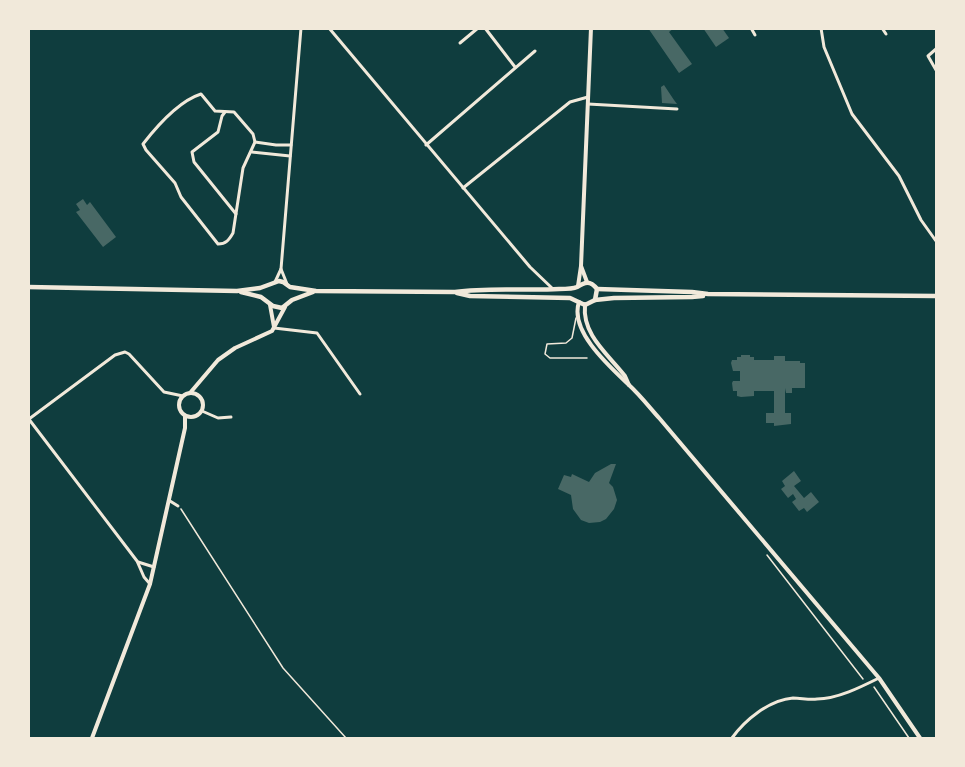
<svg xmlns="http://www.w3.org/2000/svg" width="965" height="767" font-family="Arial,sans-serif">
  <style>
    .building { fill: #486865 }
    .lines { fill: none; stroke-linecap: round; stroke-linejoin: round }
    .path { stroke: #f1e9da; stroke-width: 1.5 }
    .service { stroke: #f1e9da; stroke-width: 1.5 }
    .minor { stroke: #f1e9da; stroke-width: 3 }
    .tertiary { stroke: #f1e9da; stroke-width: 4 }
    .secondary { stroke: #f1e9da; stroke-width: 4.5 }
  </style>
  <rect width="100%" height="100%" fill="#0f3d3e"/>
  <g class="building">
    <polygon points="648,28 674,28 669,32 692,64 679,73"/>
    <polygon points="703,28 722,28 729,38 716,47"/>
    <polygon points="664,85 674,100 677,104 662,103 661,87"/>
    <polygon points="83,199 87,205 90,202 116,237 103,247 76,212 80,210 76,204"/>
    <polygon points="741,355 750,355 750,357 754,357 754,360 774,360 774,356 785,356 785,361 800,361 800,363 805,363 805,388 792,388 792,393 786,393 785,388 785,413 791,413 791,424 774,426 774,423 766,423 766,413 774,413 774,391 754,391 754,396 741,397 737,396 737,391 733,391 732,383 733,381 740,381 740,371 733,371 731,363 732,360 737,360 737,357 741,357"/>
    <polygon points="611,464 616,464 609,483 613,487 617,500 614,509 606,519 600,522 589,523 581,520 573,509 571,495 558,489 564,475 571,477 572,474 589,482 595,473"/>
    <polygon points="794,471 801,481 794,486 804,498 811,492 819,502 807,512 804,508 799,511 792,502 796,499 793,494 788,498 781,489 785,486 782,481"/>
  </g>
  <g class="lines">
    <g class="path">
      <polyline points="181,509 283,668 346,738"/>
      <polyline points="767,555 863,679"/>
      <polyline points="874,687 909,738"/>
    </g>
    <polyline class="service" points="576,318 572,338 566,343 547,344 545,354 550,358 587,358"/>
    <g class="minor">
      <polyline points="329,28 530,267 553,289"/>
      <polyline points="485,28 515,67"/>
      <polyline points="751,28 755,35"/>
      <polyline points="821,28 824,47 852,114 899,176 921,220 936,241"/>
      <polyline points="882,28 886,34"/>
      <polyline points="460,43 478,28"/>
      <polyline points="936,49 928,56 936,70"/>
      <path d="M201,94L215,111L234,112L253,134L255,142L243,168L233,233C229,240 226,244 218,244L181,197L175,183L146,150L143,144C157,126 179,101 201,94Z"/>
      <polyline points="588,104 677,109"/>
      <polyline points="225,112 222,116 218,132 192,152 194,162 236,214"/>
      <polyline points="255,142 276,145 291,145"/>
      <polyline points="426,145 535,51"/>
      <polyline points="252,152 290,156"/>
      <polyline points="463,188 570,102 588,97"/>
      <polyline points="281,269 287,284"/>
      <polyline points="275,282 281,269 301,28"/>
      <polyline points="274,328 317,333 360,394"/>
      <polyline points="202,411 218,418 231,417"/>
      <polyline points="28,418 137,561 144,577 150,584"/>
      <polyline points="29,419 115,355 125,352 129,354 164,392 183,396"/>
      <polyline points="170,501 178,506"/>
      <polyline points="138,562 154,567"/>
      <path d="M732,738C745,720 769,700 793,698C801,698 809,700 817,699C837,699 861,687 879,678"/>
    </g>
    <g class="tertiary">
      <polyline points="581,266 587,282"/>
      <polyline points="578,286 581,266 591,28"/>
      <path d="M579,302C569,331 610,367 629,385C640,395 650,408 660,419L879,678L920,738"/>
      <polyline points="270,305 274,327"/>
      <path d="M585,305C582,335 608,354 625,376L629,385"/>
      <circle cx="191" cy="405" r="12"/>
      <polyline points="190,393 218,360 235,348 272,331 285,307"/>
      <polyline points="92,738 150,584 185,428 185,416"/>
    </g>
    <g class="secondary">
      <path d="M28,287L237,291L260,288L279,281L283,282L290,287L316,291L455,292C489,287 524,291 559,289C564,289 573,289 577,287C585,282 590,280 597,289L595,300"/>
      <polyline points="597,289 692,292 708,294 936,296"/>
      <polyline points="241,292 261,297 273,306 282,308 292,300 313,292"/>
      <polyline points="457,293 470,296 570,298 585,305 595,300 614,298 692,297 703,296"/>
    </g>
  </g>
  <rect width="965" height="767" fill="none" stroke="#f1e9da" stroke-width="60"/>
</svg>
